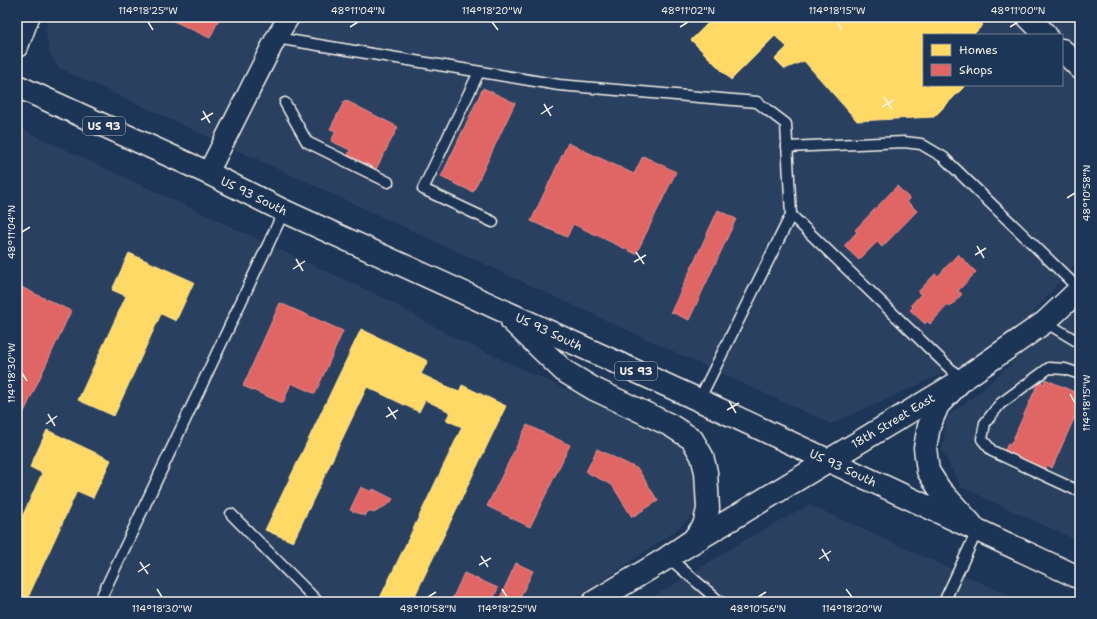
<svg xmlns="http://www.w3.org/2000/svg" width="1097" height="619" font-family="'Shantell Sans',sans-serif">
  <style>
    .built { fill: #2a4060; fill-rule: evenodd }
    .homes { fill: #ffd966; stroke: #fce08d }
    .shops { fill: #e06666; stroke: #e6908d }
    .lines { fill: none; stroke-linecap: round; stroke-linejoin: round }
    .service-casing { stroke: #f4f1e8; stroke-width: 13 }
    .minor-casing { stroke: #f4f1e8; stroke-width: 23 }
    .tertiary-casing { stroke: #f4f1e8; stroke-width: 25 }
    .primary-casing { stroke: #f4f1e8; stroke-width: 25 }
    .service { stroke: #1d3557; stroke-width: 10 }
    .minor { stroke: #1d3557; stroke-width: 20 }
    .tertiary { stroke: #1d3557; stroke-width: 22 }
    .primary { stroke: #1d3557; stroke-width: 22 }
    .ticks { fill: none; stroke: #f4f1e8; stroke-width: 1.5 }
    .labels { text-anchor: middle; stroke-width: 4; stroke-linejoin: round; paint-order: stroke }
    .shield { fill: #1d3557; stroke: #b4b9bc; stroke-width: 1 }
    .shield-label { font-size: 11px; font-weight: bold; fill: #f4f1e8 }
    .street-label { font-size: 12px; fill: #f4f1e8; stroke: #1d3557 }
    .neatline { fill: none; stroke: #f4f1e8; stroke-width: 1.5 }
    .ticks-label { font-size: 10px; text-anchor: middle; fill: #f4f1e8 }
  </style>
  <rect width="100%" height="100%" fill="#1d3557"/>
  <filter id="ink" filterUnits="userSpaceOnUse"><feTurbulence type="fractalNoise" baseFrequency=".025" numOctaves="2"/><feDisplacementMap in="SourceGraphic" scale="8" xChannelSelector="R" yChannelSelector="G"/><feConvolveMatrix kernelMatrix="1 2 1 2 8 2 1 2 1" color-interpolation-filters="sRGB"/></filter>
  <g filter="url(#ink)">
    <g class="built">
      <path d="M47,17H1080V257L1022,326L969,362L831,424L59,68L50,54L46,33ZM924,35H1062V85H924Z"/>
      <polygon points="17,127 386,299 451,336 680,442 693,457 698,502 693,515 675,531 572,602 17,602"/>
      <polygon points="1080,301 1080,542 961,487 942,451 947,416 980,392"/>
      <polygon points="809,505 1024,602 645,602 750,537"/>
    </g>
    <g class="homes">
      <polygon points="714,17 975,17 983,25 973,35 924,35 924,85 966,85 934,117 857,121 804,61 785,69 775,59 787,47 775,36 731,80 691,40"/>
      <polygon points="129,253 194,282 176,321 161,314 114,416 78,400 126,296 112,290"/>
      <polygon points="361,329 428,361 421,374 459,392 462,385 506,406 412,602 378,602 462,427 446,420 450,412 425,400 419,412 367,387 293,542 265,530"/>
      <polygon points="47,430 111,460 93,498 77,491 26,602 17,602 17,528 42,473 30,467"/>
    </g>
    <g class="shops">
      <polygon points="165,17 220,17 210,38"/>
      <polygon points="483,88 515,103 473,192 441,177"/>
      <polygon points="345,100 398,127 376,169 348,155 350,150 331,141 336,131 330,129"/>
      <polygon points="568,143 634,174 643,156 676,172 636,254 573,224 567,237 531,221"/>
      <polygon points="897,186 910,199 907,201 917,211 882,247 877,242 859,260 844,246 857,232 855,230"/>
      <polygon points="718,210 736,219 689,320 671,312"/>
      <polygon points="958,254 976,272 958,291 962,294 950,307 948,305 930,324 927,321 925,324 910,310 913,307 911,305 921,294 918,292 935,274 938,276"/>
      <polygon points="17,285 71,311 17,427"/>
      <polygon points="280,303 343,331 315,394 291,383 283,403 243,386"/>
      <polygon points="1045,379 1079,394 1077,399 1080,400 1080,405 1052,468 1047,465 1045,469 1016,456 1014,460 1003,455 1008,443 1011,444 1039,381 1044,384"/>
      <polygon points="527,425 570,445 530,527 487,506"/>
      <polygon points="597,449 638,469 658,501 632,517 612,485 586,472"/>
      <polygon points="361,487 372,492 373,489 393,499 390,503 374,513 368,511 365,516 350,510"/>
      <polygon points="516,563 533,571 518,602 498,602"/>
      <polygon points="464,573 498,588 492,602 451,602"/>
    </g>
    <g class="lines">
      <defs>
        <g id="service">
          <polyline points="276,38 559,85 757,102 786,124 791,215 699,400"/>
          <polyline points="479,72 423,189 493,222"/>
          <polyline points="285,103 307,142 388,182"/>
          <polyline points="787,147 904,142 921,144 943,157 1080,290"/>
          <polyline points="791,215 962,380"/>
          <polyline points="1045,322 1080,343"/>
          <polyline points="1080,374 1065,369 1049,368 1000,404 985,423 982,439 992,451 1074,489 1080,487"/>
          <polyline points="231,514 318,602"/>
          <polyline points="668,557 720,602"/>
          <polyline points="99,602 284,211"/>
          <polyline points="944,602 977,531"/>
        </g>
        <polyline id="minor" points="208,173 276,38 289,17"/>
        <g id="tertiary">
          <polyline points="1028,17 1046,35"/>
          <polyline points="17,46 28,17"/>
          <polyline points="1062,50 1080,68"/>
          <polyline points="594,602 962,380 1045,322 1080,289"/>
        </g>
        <g id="primary">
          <polyline points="17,86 208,173 284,211 699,400 1080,578"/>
          <polyline points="512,321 564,371 594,389 670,425 692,439 702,456 706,472 708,509 704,526 693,540 668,557"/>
          <polyline points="962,380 938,405 929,426 925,448 928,471 940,490 971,524"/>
        </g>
      </defs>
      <use href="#service" class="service-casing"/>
      <use href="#minor" class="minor-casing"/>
      <use href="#tertiary" class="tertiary-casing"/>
      <use href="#primary" class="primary-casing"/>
      <use href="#service" class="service"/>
      <use href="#minor" class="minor"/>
      <use href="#tertiary" class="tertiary"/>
      <use href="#primary" class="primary"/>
    </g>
  </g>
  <path class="ticks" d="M148,22L153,30M492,22L498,30M837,22L842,30M350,27L358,22M680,27L688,22M1010,27L1018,22M884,97L892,109M544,104L551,116M882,107L894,100M203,111L210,123M541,114L553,106M201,120L213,113M1067,198L1075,193M22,232L30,227M977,246L984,258M636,252L644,264M975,255L986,248M296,259L303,271M634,262L646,255M293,269L305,261M22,373L27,381M1070,394L1075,403M729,401L736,413M388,407L396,419M727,410L739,403M48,414L55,426M386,417L398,410M46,424L57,416M822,549L829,561M481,556L488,567M819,559L831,551M140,562L148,574M479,565L491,558M138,572L150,564M157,589L162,597M502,589L507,597M846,589L852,597M428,597L436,592M758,597L766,592"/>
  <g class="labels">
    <g class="shield">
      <rect x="83" y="117" width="42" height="18" rx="3"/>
      <rect x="615" y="362" width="42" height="18" rx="3"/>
    </g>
    <g class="shield-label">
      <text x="104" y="130">US 93</text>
      <text x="636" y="375">US 93</text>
    </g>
    <g class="street-label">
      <text transform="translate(254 196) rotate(26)" y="4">US 93 South</text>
      <text transform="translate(549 332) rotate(25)" y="4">US 93 South</text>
      <text transform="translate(893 421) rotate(-31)" y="4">18th Street East</text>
      <text transform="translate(843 468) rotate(25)" y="4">US 93 South</text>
    </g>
  </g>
  <rect width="1097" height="619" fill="none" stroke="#1d3557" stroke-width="44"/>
  <rect x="923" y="34" width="140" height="52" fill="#1d3557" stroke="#738091"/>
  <rect x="931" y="44" width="20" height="12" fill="#ffd966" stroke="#738091"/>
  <text x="959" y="54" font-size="12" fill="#f4f1e8">Homes</text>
  <rect x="931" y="64" width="20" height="12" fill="#e06666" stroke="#738091"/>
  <text x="959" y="74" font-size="12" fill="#f4f1e8">Shops</text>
  <rect x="22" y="22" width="1053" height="575" class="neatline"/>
  <g class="ticks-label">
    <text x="148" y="14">114°18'25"W</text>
    <text x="358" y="14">48°11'04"N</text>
    <text x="492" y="14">114°18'20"W</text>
    <text x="688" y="14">48°11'02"N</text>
    <text x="837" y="14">114°18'15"W</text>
    <text x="1018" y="14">48°11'00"N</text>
    <text transform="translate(1086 193) rotate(-90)" y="4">48°10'58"N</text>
    <text transform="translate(11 232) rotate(-90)" y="4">48°11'04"N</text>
    <text transform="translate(11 373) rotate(-90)" y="4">114°18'30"W</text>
    <text transform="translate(1086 403) rotate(-90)" y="4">114°18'15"W</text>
    <text x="162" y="612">114°18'30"W</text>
    <text x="428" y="612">48°10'58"N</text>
    <text x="507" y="612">114°18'25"W</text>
    <text x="758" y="612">48°10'56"N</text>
    <text x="852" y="612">114°18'20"W</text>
  </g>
</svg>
